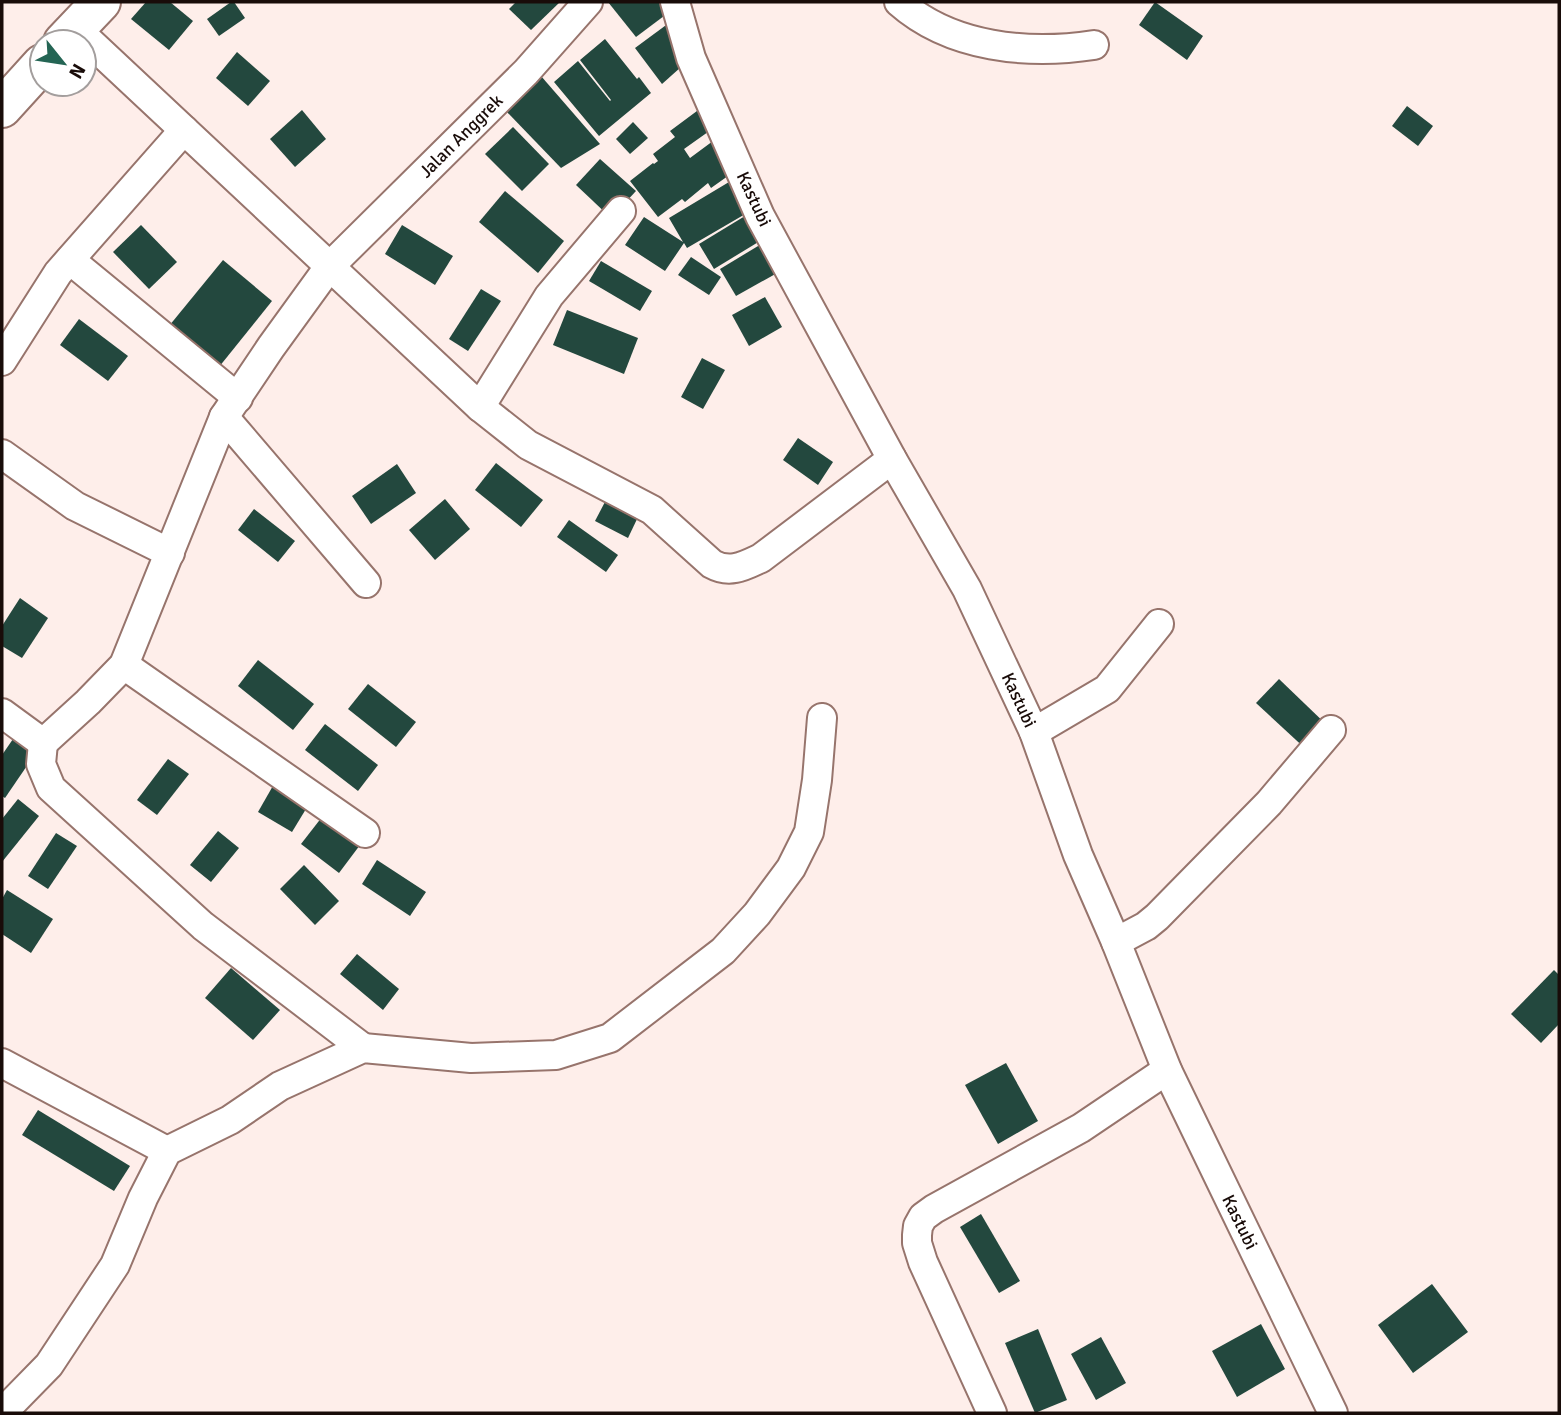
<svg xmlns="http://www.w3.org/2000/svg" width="1561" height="1415" font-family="Signika,sans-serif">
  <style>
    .building { fill: #23483e }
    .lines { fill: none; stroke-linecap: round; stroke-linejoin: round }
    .minor-casing { stroke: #97746c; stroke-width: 32 }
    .secondary-casing { stroke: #97746c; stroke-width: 42 }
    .minor { stroke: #fff; stroke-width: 28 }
    .secondary { stroke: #fff; stroke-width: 38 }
    .labels { text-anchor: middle; stroke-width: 7; stroke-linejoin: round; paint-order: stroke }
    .street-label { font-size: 18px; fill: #190c09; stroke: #fff }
  </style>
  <rect width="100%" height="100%" fill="#feeeea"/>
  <g class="building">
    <polygon points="146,2 170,2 193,21 169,50 131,19"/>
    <polygon points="231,2 234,2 245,18 219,36 207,19"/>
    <polygon points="516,2 560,2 531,30 509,9"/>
    <polygon points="608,2 674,2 676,7 636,37"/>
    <polygon points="1155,2 1203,36 1187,60 1139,25"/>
    <polygon points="677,17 690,59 662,84 635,48"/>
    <polygon points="605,39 637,79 639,77 651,93 599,136 554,82 578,61 610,101 611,100 580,60"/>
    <polygon points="237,52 270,81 248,106 216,78"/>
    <polygon points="541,76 600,144 561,168 505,110"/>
    <polygon points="1407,106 1433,126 1418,146 1392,126"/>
    <polygon points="701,108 715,127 684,149 690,158 713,141 735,171 711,188 708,183 685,202 682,199 658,217 630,181 653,163 654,164 658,161 653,154 675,137 670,131"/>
    <polygon points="302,110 326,139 295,167 270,139"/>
    <polygon points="633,122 648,138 630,154 616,139"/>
    <polygon points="513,127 549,164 522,191 485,154"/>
    <polygon points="600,159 636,191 611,218 576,185"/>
    <polygon points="729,182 747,213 687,248 684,243 665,271 625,245 644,217 683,242 669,218"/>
    <polygon points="505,191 564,241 538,273 479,222"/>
    <polygon points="745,216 760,241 714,269 699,244"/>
    <polygon points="141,225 177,262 149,289 113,252"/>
    <polygon points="402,225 453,256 435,285 385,254"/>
    <polygon points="763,243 779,272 736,296 720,269"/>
    <polygon points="691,257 721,277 709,295 678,275"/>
    <polygon points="223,260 272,301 219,367 169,326"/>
    <polygon points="601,261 652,291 640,311 589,281"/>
    <polygon points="481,289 501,301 468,351 449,339"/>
    <polygon points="765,297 782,327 749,346 732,315"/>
    <polygon points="567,310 638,338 624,374 553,345"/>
    <polygon points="79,319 128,356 108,381 60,345"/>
    <polygon points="702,358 725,370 703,409 681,397"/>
    <polygon points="798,438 833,462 818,485 783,460"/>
    <polygon points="496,463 543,500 521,527 475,490"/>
    <polygon points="397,464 416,493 371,524 352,496"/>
    <polygon points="445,499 470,529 435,560 409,530"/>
    <polygon points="606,500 638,517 628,538 595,521"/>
    <polygon points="254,509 295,541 278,562 238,530"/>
    <polygon points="569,520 618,555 606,572 557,537"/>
    <polygon points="20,598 48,618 22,658 2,646 2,626"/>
    <polygon points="258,660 314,704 293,730 238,686"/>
    <polygon points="1279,679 1331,729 1309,752 1256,703"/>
    <polygon points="368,684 416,722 396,747 348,709"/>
    <polygon points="325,724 378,765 358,791 305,750"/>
    <polygon points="13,739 35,754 5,798 2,796 2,755"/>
    <polygon points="168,759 189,774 157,815 137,800"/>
    <polygon points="274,784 309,804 292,832 258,812"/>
    <polygon points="18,799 39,816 2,862 2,819"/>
    <polygon points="322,817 360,845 339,873 301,844"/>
    <polygon points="218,831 239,848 211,882 190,865"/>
    <polygon points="56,833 77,846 48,889 28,876"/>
    <polygon points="377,860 426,892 410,916 362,884"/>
    <polygon points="304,865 339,901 315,925 280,889"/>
    <polygon points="7,890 53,919 31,953 2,934 2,899"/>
    <polygon points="357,954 399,989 383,1010 340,974"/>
    <polygon points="231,968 280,1010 253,1040 205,998"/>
    <polygon points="1554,970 1559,975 1559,1024 1541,1043 1511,1014"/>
    <polygon points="1006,1063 1038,1121 998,1144 965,1085"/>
    <polygon points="38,1110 130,1166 114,1191 22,1135"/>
    <polygon points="981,1214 1020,1281 999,1293 960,1227"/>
    <polygon points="1432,1284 1468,1332 1413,1373 1378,1325"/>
    <polygon points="1261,1324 1285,1369 1237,1397 1212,1351"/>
    <polygon points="1038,1329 1067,1400 1035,1413 1005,1343"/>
    <polygon points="1101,1337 1126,1383 1096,1400 1071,1354"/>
  </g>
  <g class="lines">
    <defs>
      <g id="minor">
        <polyline points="675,2 691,58 760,216 892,459 967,589 1034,732 1078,855 1116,942 1167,1070 1333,1413"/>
        <path d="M899,2C951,48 1028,55 1094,45"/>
        <polyline points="75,28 480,407 549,296 621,211"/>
        <polyline points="70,260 238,398"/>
        <polyline points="2,361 58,273 184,130"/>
        <path d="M480,407L528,445L652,510L712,564C730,574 744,566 761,558L892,459"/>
        <polyline points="224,417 366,583"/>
        <polyline points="2,454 75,506 170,553"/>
        <polyline points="124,665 365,833"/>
        <polyline points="2,713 43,743 88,702 124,665 224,417 271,347 329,267 526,72 588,2"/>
        <polyline points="1034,732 1107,689 1159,624"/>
        <polyline points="43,743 41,764 51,788 203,926 363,1048"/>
        <polyline points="1116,942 1146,926 1157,917 1269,803 1331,730"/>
        <polyline points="2,1063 167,1151"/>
        <polyline points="2,1413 49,1365 115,1265 143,1198 167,1151 230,1120 280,1086 363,1048 471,1058 556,1055 610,1038 723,951 757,914 791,868 809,832 817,780 822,718"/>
        <polyline points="992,1413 923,1262 917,1243 917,1235 918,1226 923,1217 934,1209 1081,1128 1167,1070"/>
      </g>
      <g id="secondary">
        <polyline points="63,42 101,2"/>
        <polyline points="2,108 42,64"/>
      </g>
    </defs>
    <use href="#minor" class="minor-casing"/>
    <use href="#secondary" class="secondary-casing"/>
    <use href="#minor" class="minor"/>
    <use href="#secondary" class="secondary"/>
  </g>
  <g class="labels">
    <g class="street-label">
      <text transform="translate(461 136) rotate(-45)" y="6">Jalan Anggrek</text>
      <text transform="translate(754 199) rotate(65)" y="6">Kastubi</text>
      <text transform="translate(1019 700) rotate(65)" y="6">Kastubi</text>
      <text transform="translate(1240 1222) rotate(64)" y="6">Kastubi</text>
    </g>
  </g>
  <rect width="1561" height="1415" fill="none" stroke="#190c09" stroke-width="7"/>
  <g transform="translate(63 63) rotate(120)"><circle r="33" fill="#ffffff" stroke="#a39e9d" stroke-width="2"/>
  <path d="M0-5L12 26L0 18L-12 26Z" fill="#246554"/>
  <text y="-10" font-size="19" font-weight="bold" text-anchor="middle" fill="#190c09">N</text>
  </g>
</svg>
